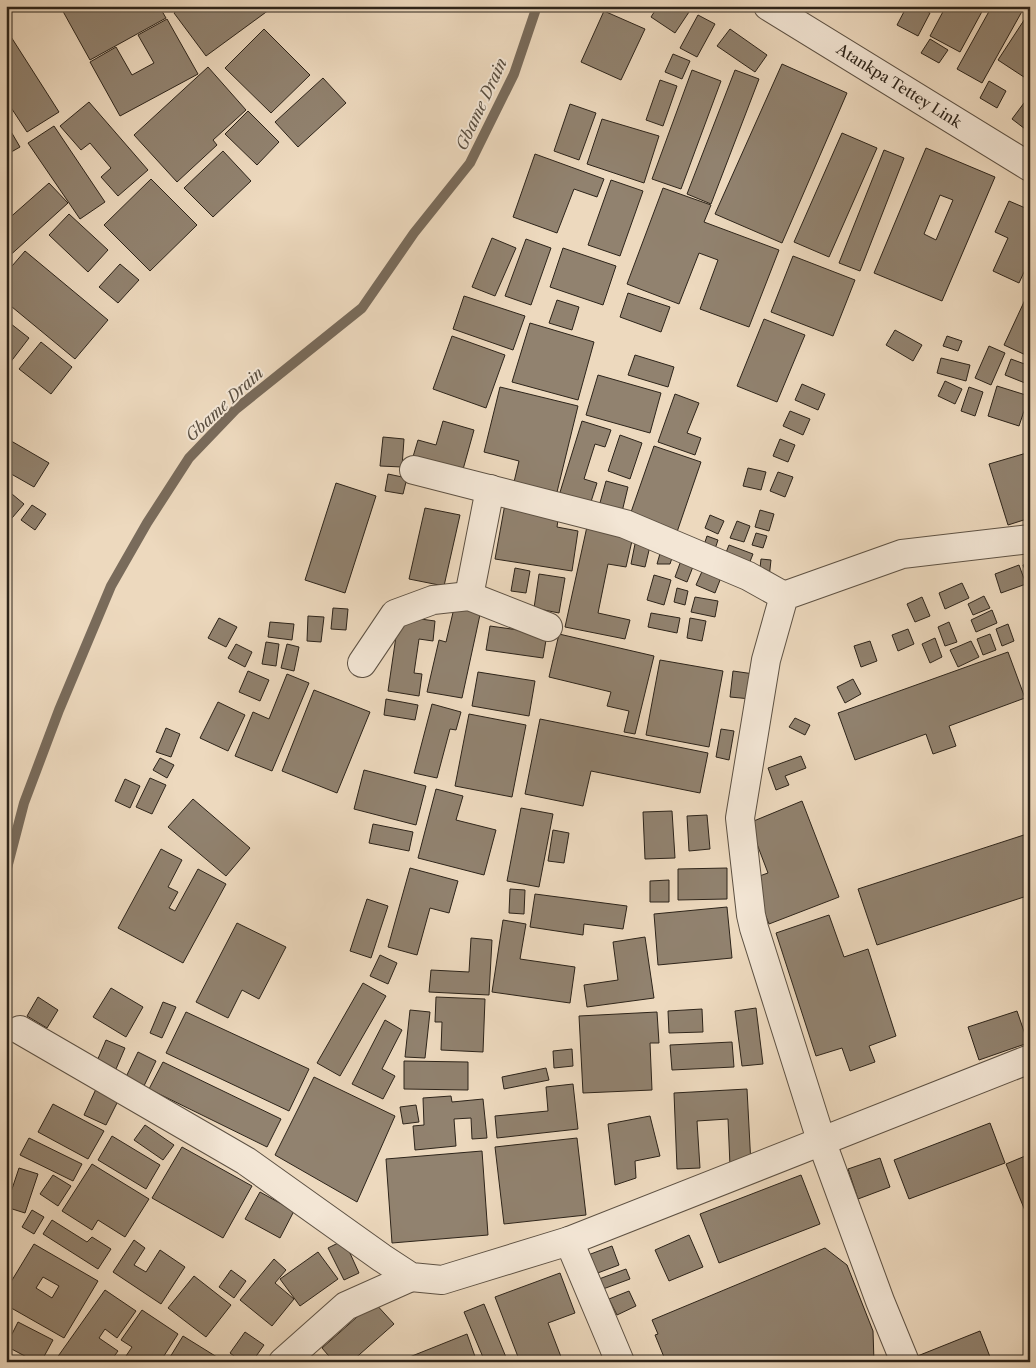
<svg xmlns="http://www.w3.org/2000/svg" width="1036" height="1368" font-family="'Libre Caslon Text',serif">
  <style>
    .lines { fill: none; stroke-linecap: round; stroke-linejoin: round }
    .stream { stroke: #796b5b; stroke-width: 10 }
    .building { fill: #91826f; stroke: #2d241a; fill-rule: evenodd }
    .minor-casing { stroke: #5d5143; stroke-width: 30 }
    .minor { stroke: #f3e6d5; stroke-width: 28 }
    .labels { text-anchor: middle; stroke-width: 4; stroke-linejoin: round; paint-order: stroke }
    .street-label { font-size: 15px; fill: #2d241a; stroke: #f3e6d5 }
    .water-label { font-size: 16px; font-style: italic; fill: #594e40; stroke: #f3e6d5 }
  </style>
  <rect width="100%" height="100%" fill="#edd9be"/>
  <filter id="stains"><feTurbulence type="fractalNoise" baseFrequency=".004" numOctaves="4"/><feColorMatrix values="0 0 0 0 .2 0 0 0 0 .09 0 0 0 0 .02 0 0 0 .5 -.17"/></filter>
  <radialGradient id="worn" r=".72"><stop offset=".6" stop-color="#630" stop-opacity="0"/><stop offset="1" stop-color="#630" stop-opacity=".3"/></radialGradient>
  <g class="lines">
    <polyline class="stream" points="6,872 24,803 59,710 111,586 147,523 189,458 236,409 362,308 414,233 470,163 514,74 537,6"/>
  </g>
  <g class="building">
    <polygon points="60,6 159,6 166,18 90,60"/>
    <polygon points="183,6 272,6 273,7 206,56 174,13"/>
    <polygon points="658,6 693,6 675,33 651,17"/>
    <polygon points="907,6 917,6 930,13 918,36 897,25"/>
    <polygon points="946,6 985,6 960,52 930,36"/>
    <polygon points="992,6 1025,6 982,83 957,69"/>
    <polygon points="604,11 645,29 621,80 581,62"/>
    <polygon points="1030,11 1030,81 998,60"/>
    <polygon points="698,15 715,24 697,57 680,48"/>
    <polygon points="167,19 198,74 120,116 90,62 116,47 132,75 154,63 138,35"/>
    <polygon points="6,29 59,112 27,132 6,100"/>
    <polygon points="264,29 310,75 271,113 225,68"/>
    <polygon points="730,29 767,55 755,72 717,46"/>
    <polygon points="930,39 948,50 939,63 921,53"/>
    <polygon points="673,54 690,61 682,79 665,72"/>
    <polygon points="782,64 847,93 782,243 715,214"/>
    <polygon points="208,67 246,110 213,140 217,145 177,182 134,135"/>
    <polygon points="692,70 721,81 681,189 652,179"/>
    <polygon points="735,70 759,79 711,204 687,194"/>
    <polygon points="323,78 346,103 298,147 275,122"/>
    <polygon points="660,80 677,86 663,126 646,120"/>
    <polygon points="989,81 1006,91 997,108 980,98"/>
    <polygon points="1027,99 1030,101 1029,132 1012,119"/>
    <polygon points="89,102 148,170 118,196 101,177 111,168 90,143 81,150 60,126"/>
    <polygon points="570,104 596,113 579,160 554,151"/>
    <polygon points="248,111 279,142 257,165 225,134"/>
    <polygon points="602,119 659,136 644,183 587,164"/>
    <polygon points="6,123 20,147 6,155"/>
    <polygon points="54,126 105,202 80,219 28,143"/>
    <polygon points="842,133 877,148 829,257 794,242"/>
    <path d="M926,148L995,177L942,301L874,273ZM940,195L953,200L936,240L924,234Z"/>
    <polygon points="884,150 904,158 860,271 839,263"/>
    <polygon points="223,151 251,181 213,217 184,188"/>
    <polygon points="535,154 604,179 597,197 574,189 557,233 513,217"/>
    <polygon points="151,179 197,225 150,271 104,225"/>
    <polygon points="611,180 643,191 620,256 588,245"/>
    <polygon points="49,183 68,203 6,259 6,221"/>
    <polygon points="663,188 711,205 704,222 779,250 749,327 700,309 718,260 699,253 679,304 627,284"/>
    <polygon points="1009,201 1030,210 1030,259 1019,283 993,271 1008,238 995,232"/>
    <polygon points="69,214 108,250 88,272 49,235"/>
    <polygon points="492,238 516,248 495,296 472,287"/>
    <polygon points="526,239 551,248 531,305 505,296"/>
    <polygon points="563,248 616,266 603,305 550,287"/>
    <polygon points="25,251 108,320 75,359 6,302 6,273"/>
    <polygon points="793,256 855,280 833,336 771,312"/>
    <polygon points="120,264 139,280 118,303 99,287"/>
    <polygon points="1030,289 1030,357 1004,345"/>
    <polygon points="628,293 670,307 661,332 620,317"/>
    <polygon points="464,296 525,316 513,350 453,329"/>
    <polygon points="557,300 579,307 572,330 549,323"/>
    <polygon points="764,319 805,335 777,402 737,386"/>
    <polygon points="6,320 29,338 6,368"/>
    <polygon points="530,323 594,342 578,400 512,382"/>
    <polygon points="895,330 922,345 913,361 886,345"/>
    <polygon points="452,336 505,355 486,408 433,389"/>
    <polygon points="947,336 962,341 958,351 943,346"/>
    <polygon points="41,342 72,367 51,394 19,369"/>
    <polygon points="989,346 1005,353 991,385 975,378"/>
    <polygon points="635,355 674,367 668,387 628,375"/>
    <polygon points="941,358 970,365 966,381 937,373"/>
    <polygon points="1011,359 1030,366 1030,385 1005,375"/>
    <polygon points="598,375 661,393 650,433 586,415"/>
    <polygon points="945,381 962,389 955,404 938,396"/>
    <polygon points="802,384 825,394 818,410 795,400"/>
    <polygon points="997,386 1029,396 1019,426 988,416"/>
    <polygon points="500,387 578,406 557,492 514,482 519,461 484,452"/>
    <polygon points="969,387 983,392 975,416 961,411"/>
    <polygon points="675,394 699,403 687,433 701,438 695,455 658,442"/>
    <polygon points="790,411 810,419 803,435 783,426"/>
    <polygon points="443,421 474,430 462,473 412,460 418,440 436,445"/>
    <polygon points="582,421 611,430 605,447 595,444 584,479 597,483 588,511 557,502"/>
    <polygon points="620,435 642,443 630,479 608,471"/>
    <polygon points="383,437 404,439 402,467 380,466"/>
    <polygon points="6,438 49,463 34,487 6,471"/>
    <polygon points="780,439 795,445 788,462 773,456"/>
    <polygon points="654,446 701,462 677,532 630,515"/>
    <polygon points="1030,452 1030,518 1008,525 989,464"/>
    <polygon points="748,468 766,472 761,490 743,486"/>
    <polygon points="778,472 793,477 785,497 770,491"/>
    <polygon points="388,474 407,478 403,494 385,491"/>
    <polygon points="606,481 628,487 621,516 598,510"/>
    <polygon points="336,483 376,496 345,593 305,580"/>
    <polygon points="6,489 24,504 6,525"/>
    <polygon points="505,504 559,513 557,527 578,531 572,571 495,559"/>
    <polygon points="32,505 46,514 35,530 21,520"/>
    <polygon points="425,508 460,515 444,586 409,579"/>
    <polygon points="760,510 774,514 769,531 755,527"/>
    <polygon points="710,515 724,521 718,534 705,528"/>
    <polygon points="737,521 750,526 744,542 730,538"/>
    <polygon points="588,522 634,532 626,567 608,564 598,613 630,620 625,639 565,627"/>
    <polygon points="756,533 767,536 763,548 752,545"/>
    <polygon points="707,536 718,540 713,555 702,551"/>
    <polygon points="636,539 651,542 645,567 631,564"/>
    <polygon points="663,543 676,546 670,564 657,564"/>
    <polygon points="729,545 753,554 747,569 723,560"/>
    <polygon points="683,555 696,559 687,582 675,577"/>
    <polygon points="761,559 771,560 769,578 759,577"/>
    <polygon points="1030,563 1030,582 1023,565"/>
    <polygon points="1019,565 1026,584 1001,593 995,574"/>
    <polygon points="704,567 722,575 715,593 696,585"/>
    <polygon points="515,568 530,571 526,593 511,591"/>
    <polygon points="539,574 565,578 559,613 534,608"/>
    <polygon points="654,575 671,580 664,605 647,600"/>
    <polygon points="962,583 969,598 945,609 939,593"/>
    <polygon points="677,588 688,591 685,605 674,602"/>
    <polygon points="984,596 990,608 973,615 968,604"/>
    <polygon points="695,597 718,601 715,617 691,612"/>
    <polygon points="922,597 930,616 915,622 907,604"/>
    <polygon points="455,604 481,610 462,698 427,692 439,640 446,642"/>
    <polygon points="333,608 348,609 346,630 331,629"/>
    <polygon points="992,610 997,623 976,632 971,620"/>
    <polygon points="651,613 680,618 677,633 648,627"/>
    <polygon points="308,616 324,617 321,642 307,641"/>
    <polygon points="399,616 435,621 433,641 419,639 414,673 422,674 419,696 388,691"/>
    <polygon points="219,618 237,627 226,647 208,638"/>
    <polygon points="690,618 706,621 702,641 687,638"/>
    <polygon points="270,622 294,624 292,640 268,637"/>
    <polygon points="949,622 957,642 945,646 938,627"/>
    <polygon points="1008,624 1014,641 1002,646 996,629"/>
    <polygon points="490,626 547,634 543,658 486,650"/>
    <polygon points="908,629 914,644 898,651 892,635"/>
    <polygon points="559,634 654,656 635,734 624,732 629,711 607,706 611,692 549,677"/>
    <polygon points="990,634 996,650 983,655 977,639"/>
    <polygon points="935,638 942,657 930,663 922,644"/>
    <polygon points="870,641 877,661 861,667 854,646"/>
    <polygon points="971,641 979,657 958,667 950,650"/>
    <polygon points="266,642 279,644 276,666 262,664"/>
    <polygon points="236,644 252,652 245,667 228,658"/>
    <polygon points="287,644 299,647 294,671 281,668"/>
    <polygon points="1008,652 1025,698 949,726 956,746 933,754 926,734 855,760 838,713"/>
    <polygon points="660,660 723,671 709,747 646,735"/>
    <polygon points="248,671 269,680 260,701 239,692"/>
    <polygon points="733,671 754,674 751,699 730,697"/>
    <polygon points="478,672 535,681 529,716 472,706"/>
    <polygon points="287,674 309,683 272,771 235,756 253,712 269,719"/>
    <polygon points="853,679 861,694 845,703 837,687"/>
    <polygon points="314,690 370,712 337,793 282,771"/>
    <polygon points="386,699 418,705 415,720 384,715"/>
    <polygon points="218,702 245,715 228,751 200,738"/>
    <polygon points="432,704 461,712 456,730 450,729 437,778 414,773"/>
    <polygon points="469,714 526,725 512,797 455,786"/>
    <polygon points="795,718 810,725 805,735 789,727"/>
    <polygon points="540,719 708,753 700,793 591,771 583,806 525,794"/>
    <polygon points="166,728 180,734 171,757 156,752"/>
    <polygon points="721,729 734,731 729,760 716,757"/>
    <polygon points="801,756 806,768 785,776 789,785 776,790 768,768"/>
    <polygon points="160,758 174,765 167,778 153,770"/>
    <polygon points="364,770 426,786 416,825 354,809"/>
    <polygon points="150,778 166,785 152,814 136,807"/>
    <polygon points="125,779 140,786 130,808 115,801"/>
    <polygon points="436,789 463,796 456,820 496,830 484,875 418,858"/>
    <polygon points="193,799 250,848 226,876 168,827"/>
    <polygon points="802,801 839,897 769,924 751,879 768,873 749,823"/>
    <polygon points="521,808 553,814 539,887 507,881"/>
    <polygon points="672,811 675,858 645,859 643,812"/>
    <polygon points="707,815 710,849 689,851 687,816"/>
    <polygon points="373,824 413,832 409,851 369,843"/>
    <polygon points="553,830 569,833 564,863 548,861"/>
    <polygon points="1030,833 1030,895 877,945 858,889"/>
    <polygon points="161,849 182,860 168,887 178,892 169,908 175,911 198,869 226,884 183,963 118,928"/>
    <polygon points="410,868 458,881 449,913 430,908 417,955 388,947"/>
    <polygon points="727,868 727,899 678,900 678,869"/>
    <polygon points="669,880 669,902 650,902 650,881"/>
    <polygon points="510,889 525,890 524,914 509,913"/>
    <polygon points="535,894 627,906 623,929 584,924 583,935 530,927"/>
    <polygon points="367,899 388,906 371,958 350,951"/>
    <polygon points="727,907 732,958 658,965 654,914"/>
    <polygon points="829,915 844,957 868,949 896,1036 869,1046 875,1062 850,1071 842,1048 816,1056 776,933"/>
    <polygon points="503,920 526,924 520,959 575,967 570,1003 492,992"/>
    <polygon points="237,923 286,947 259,999 242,990 228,1018 196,1002"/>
    <polygon points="645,937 654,998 587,1007 584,985 618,980 613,942"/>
    <polygon points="471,938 492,940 489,995 429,992 431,970 469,972"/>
    <polygon points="380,955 397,963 388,984 370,976"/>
    <polygon points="363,983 386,996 340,1076 317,1063"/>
    <polygon points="111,988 143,1007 126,1037 93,1017"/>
    <polygon points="38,997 58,1010 47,1028 27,1016"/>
    <polygon points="436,997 485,999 483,1052 441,1050 442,1022 435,1022"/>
    <polygon points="163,1002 176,1007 162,1038 150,1033"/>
    <polygon points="756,1008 763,1064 742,1066 735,1011"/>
    <polygon points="702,1009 703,1032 669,1033 668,1011"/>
    <polygon points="410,1010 430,1012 425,1058 405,1057"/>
    <polygon points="1017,1011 1028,1043 979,1060 968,1027"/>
    <polygon points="186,1012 309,1069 289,1111 166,1053"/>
    <polygon points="657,1012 659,1043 650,1043 652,1090 583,1093 579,1016"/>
    <polygon points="385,1020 402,1030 382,1069 395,1076 383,1099 352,1084"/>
    <polygon points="106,1040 125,1048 116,1069 97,1061"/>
    <polygon points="732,1042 734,1067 672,1070 670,1045"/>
    <polygon points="572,1049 573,1066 554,1068 553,1051"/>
    <polygon points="138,1052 156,1061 143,1088 125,1079"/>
    <polygon points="404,1061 468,1062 468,1090 404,1089"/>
    <polygon points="163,1062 281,1119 267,1147 149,1089"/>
    <polygon points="546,1068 549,1080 504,1089 502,1077"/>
    <polygon points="314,1077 395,1116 357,1202 275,1155"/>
    <polygon points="573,1084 578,1129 497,1138 495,1116 548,1111 546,1087"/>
    <polygon points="96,1089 119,1099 106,1125 84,1115"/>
    <polygon points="747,1089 751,1165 730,1166 728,1119 697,1121 700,1168 677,1169 674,1093"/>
    <polygon points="451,1096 452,1102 483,1099 487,1138 472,1139 471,1118 454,1119 456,1146 415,1150 413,1126 424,1125 423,1098"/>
    <polygon points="53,1104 104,1131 88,1159 38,1132"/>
    <polygon points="416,1105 419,1122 403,1124 400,1107"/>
    <polygon points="650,1116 660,1156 635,1161 636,1178 615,1185 608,1124"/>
    <polygon points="990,1123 1005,1163 909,1199 894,1160"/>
    <polygon points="145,1125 174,1145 163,1160 134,1140"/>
    <polygon points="112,1136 160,1165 146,1189 98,1160"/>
    <polygon points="29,1138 82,1164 73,1181 20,1155"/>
    <polygon points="577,1138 586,1215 504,1224 495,1147"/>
    <polygon points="182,1147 252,1186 223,1238 152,1198"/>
    <polygon points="482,1151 488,1235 392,1243 386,1159"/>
    <polygon points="1030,1154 1030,1223 1006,1164"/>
    <polygon points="880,1158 890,1187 858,1199 848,1169"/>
    <polygon points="92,1164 149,1199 125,1237 98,1220 92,1230 62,1211"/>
    <polygon points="19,1168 38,1174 25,1213 6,1207"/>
    <polygon points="53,1175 71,1186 58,1206 40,1194"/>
    <polygon points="801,1175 820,1224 719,1263 700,1214"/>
    <polygon points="260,1192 294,1211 280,1238 245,1219"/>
    <polygon points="32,1210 44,1217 34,1234 22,1227"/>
    <polygon points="52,1220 87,1242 92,1237 111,1249 98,1269 43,1234"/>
    <polygon points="689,1235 703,1267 669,1281 655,1250"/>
    <polygon points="134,1240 145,1248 134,1265 146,1272 160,1250 185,1267 161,1304 113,1272"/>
    <polygon points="344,1240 359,1273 344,1280 328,1248"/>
    <path d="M34,1244L98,1281L64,1338L6,1305V1290ZM43,1277L59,1286L52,1298L36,1288Z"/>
    <polygon points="612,1246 619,1265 595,1274 588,1255"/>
    <polygon points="825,1248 847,1265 873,1331 874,1362 666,1362 655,1335 658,1334 652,1320"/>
    <polygon points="318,1252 338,1279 300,1306 280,1279"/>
    <polygon points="274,1259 286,1270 275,1283 294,1299 272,1326 240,1300"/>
    <polygon points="626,1269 630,1279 603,1289 599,1279"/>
    <polygon points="231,1270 246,1281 234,1298 219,1287"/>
    <polygon points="560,1273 575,1313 548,1323 563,1362 520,1362 495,1297"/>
    <polygon points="194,1276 231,1305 206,1337 168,1308"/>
    <polygon points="105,1290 136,1311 117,1338 105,1329 99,1338 118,1351 110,1362 54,1362"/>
    <polygon points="629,1291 636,1306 617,1315 609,1299"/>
    <polygon points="374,1302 394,1324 351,1362 334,1362 322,1348"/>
    <polygon points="484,1304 508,1362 485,1362 464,1312"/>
    <polygon points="142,1310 178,1334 160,1362 122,1362 132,1347 121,1340"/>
    <polygon points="18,1322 53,1340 41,1362 36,1362 6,1346"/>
    <polygon points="980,1331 992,1362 917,1362 915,1357"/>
    <polygon points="245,1332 264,1345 252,1362 242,1362 230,1353"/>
    <polygon points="467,1334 477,1362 397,1362"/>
    <polygon points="183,1336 225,1362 167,1362"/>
  </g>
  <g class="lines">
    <defs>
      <g id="minor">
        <polyline points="768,6 1030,167"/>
        <polyline points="414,470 625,524 748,576 784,596"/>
        <polyline points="469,596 490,489"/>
        <polyline points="362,663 395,614 433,600 469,596 548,627"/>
        <polyline points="20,1030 246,1161 382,1258 411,1277 442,1280 569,1241 1030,1059"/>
        <polyline points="569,1241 620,1362"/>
        <polyline points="283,1362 346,1306 411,1277"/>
        <polyline points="905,1362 880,1301 821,1140 754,928 751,915 740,818 766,660 784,596 902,554 1030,539"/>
      </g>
    </defs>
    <use href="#minor" class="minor-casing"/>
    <use href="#minor" class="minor"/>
  </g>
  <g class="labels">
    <g class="street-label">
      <text transform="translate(899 86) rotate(32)" y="5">Atankpa Tettey Link</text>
    </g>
    <g class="water-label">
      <text transform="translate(481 104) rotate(-65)" y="6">Gbame Drain</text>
      <text transform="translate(224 404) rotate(-43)" y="6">Gbame Drain</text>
    </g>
  </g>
  <rect width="1036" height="1368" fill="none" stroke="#edd9be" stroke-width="25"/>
  <rect x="8" y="8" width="1021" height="1353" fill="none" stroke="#2d241a" stroke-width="2.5"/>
  <rect x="12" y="12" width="1011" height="1343" fill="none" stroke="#2d241a"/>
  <rect width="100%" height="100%" filter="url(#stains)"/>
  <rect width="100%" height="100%" fill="url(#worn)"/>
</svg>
